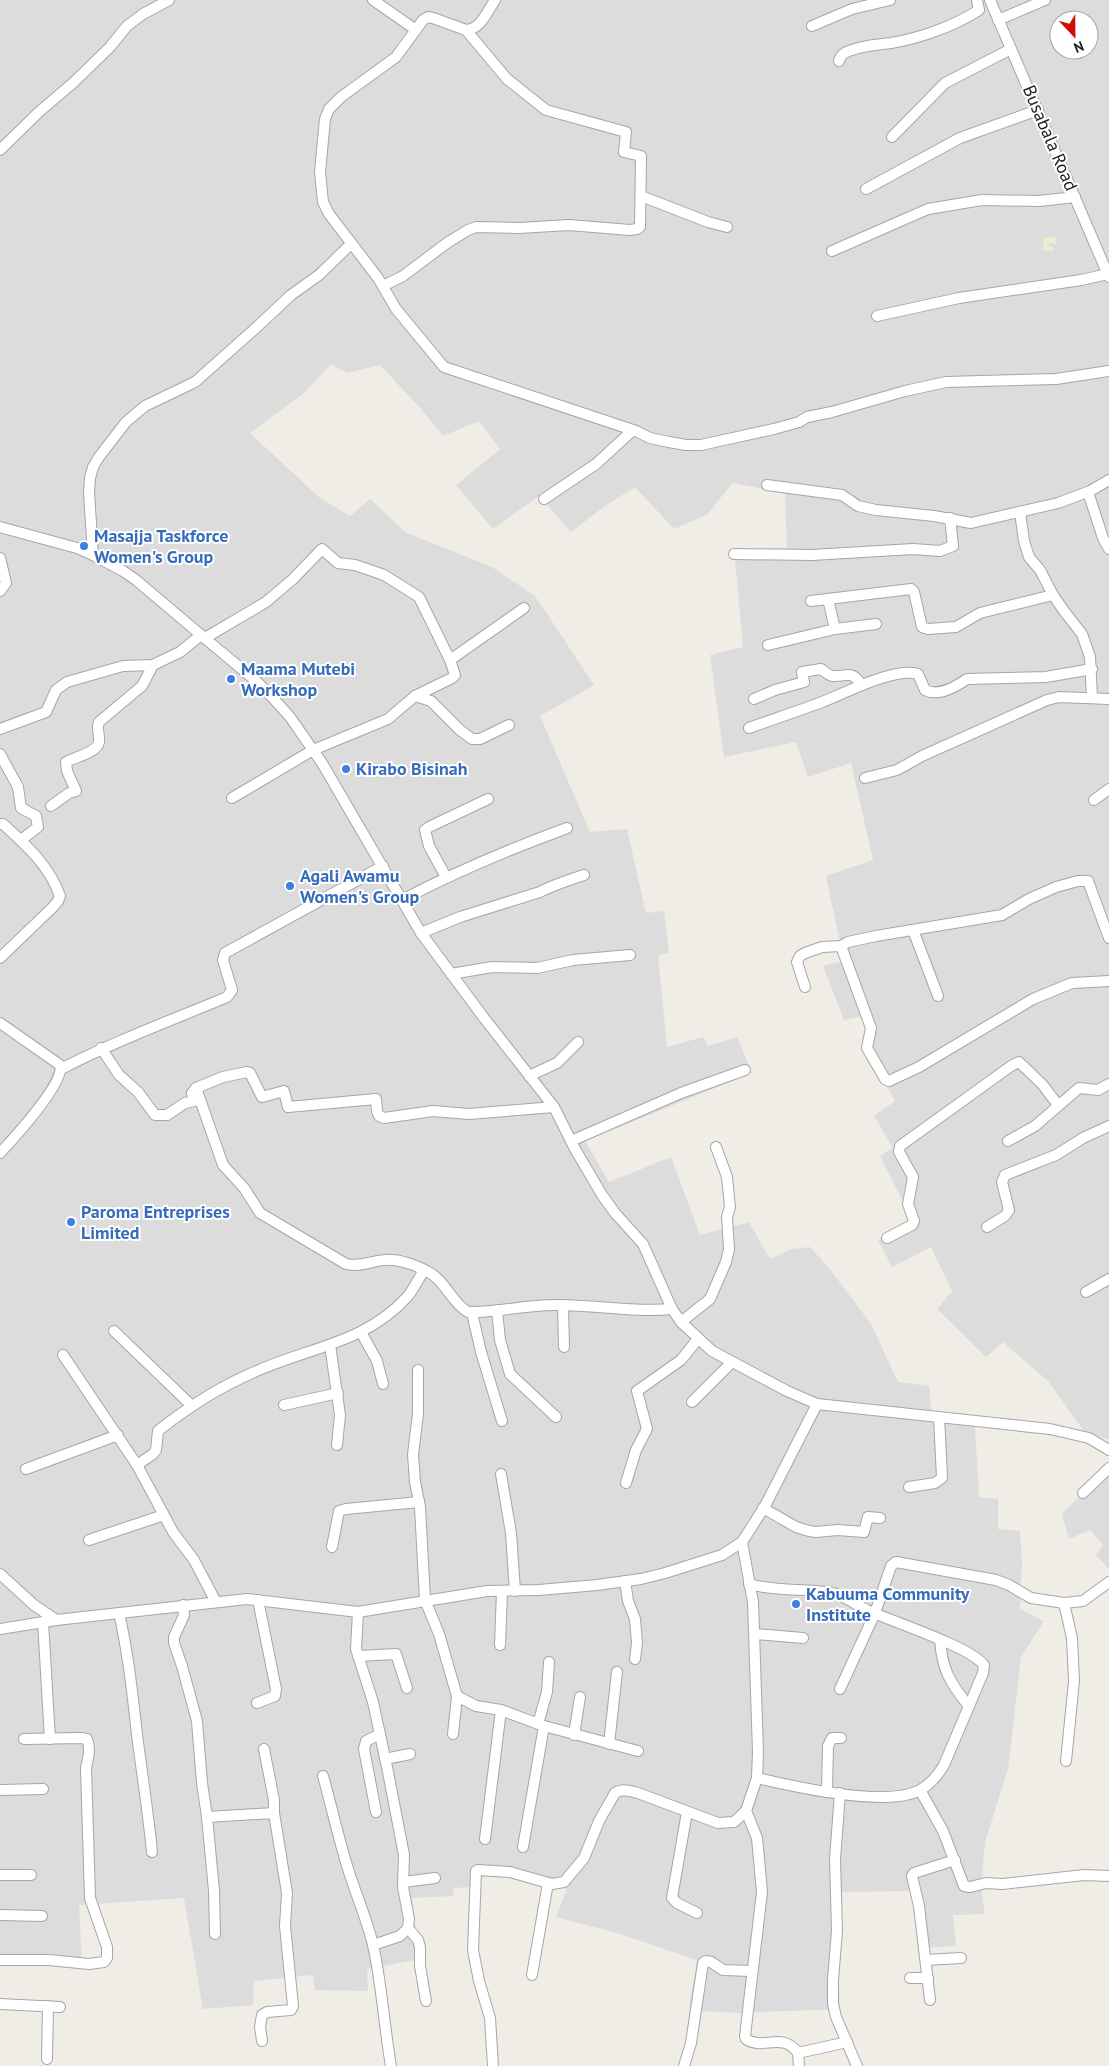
<svg xmlns="http://www.w3.org/2000/svg" width="1109" height="2066" font-family="'PT Sans',sans-serif">
  <style>
    .residential { fill: #dddcdc; fill-rule: evenodd }
    .farmland { fill: #eaeed1 }
    .lines { fill: none; stroke-linecap: round; stroke-linejoin: round }
    .minor-casing { stroke: #a6a6a6; stroke-width: 12 }
    .minor { stroke: #fff; stroke-width: 10 }
    .shop-dot { fill: #3f7fe0; stroke: #fff; stroke-width: 2 }
    .labels { text-anchor: middle; stroke-width: 4; stroke-linejoin: round; paint-order: stroke }
    .street-label { font-size: 18px; fill: #1f1f1f; stroke: #fff }
    .shop-label { font-size: 18px; font-weight: bold; fill: #366cbe; stroke: #fff; text-anchor: start }
  </style>
  <rect width="100%" height="100%" fill="#efede5"/>
  <g class="residential">
    <path d="M0,0H1109V1440L1083,1430L1048,1381L1003,1342L986,1357L937,1309L952,1291L931,1247L892,1267L878,1240L912,1219L880,1156L893,1148L874,1116L895,1101L865,1048L868,1030L863,1016L844,1020L823,966L844,961L826,876L873,860L851,763L808,777L796,742L724,757L710,655L743,647L734,549L787,548L785,493L732,483L708,514L674,529L635,487L605,506L571,532L539,496L493,529L456,485L500,449L479,421L443,436L422,410L380,365L347,373L331,364L304,393L250,433L320,498L350,516L370,499L405,532L492,567L535,596L547,614L594,685L540,716L590,832L627,829L646,913L664,911L669,953L658,955L667,1047L703,1037L708,1046L737,1037L752,1073L585,1141L609,1182L671,1157L700,1235L749,1222L770,1259L792,1249L810,1247L829,1268L871,1324L898,1382L929,1386L932,1420L975,1427L979,1497L998,1499V1529L1020,1531L1022,1562L1020,1609L1044,1621L1021,1657L1008,1769L985,1842L981,1889L985,1914L953,1915L956,1946L923,1948L912,1891L841,1892L839,1984L840,2009L740,2013L698,2011L689,2007L697,1960L617,1933L556,1917L567,1889L495,1869L474,1866L472,1887L454,1888L453,1896L412,1898L420,1959L367,1969L368,1991L315,1990L313,1975L254,1981L253,2005L203,2009L184,1898L79,1905L82,1964L0,1966ZM1059,20H1089V50H1059Z"/>
    <polygon points="1109,1467 1109,1569 1096,1555 1103,1545 1090,1530 1069,1539 1062,1514"/>
  </g>
  <polygon class="farmland" points="1056,237 1056,245 1053,243 1048,244 1047,246 1053,246 1053,251 1044,251 1043,238"/>
  <g class="lines">
    <defs>
      <g id="minor">
        <polyline points="373,0 416,30"/>
        <path d="M495,0C487,12 481,29 466,30L433,18L428,17L423,20L396,57L341,97L329,109L325,119L320,172L323,202L329,214L378,278L396,309L444,367L636,431L650,438L669,442L686,445H701L774,429L799,422L807,417L832,412L905,391L946,382L1056,379L1109,371"/>
        <polyline points="990,0 1109,277"/>
        <polyline points="998,20 1045,0"/>
        <polyline points="812,26 852,9 890,0"/>
        <path d="M839,61C841,55 843,53 849,51C863,45 877,45 891,43C921,38 954,26 979,10L977,0"/>
        <polyline points="892,137 945,83 1011,49"/>
        <polyline points="0,150 40,111 73,83 110,47 127,26 143,14 169,0"/>
        <polyline points="866,189 960,138 1038,110"/>
        <polyline points="641,196 708,222 727,227"/>
        <polyline points="832,251 928,209 982,200 1039,201 1075,197"/>
        <polyline points="383,286 403,276 447,243 468,230 476,227 519,228 569,225 630,230 637,229 640,227 641,156 624,152 626,132 546,110 507,79 466,30"/>
        <polyline points="877,316 959,298 1081,280 1108,274"/>
        <polyline points="767,485 842,495 858,506 876,510 934,516 971,523 1058,503 1090,491 1109,480"/>
        <polyline points="1088,492 1103,538 1109,549"/>
        <polyline points="544,499 596,464 632,431"/>
        <polyline points="1020,512 1024,541 1029,557 1040,570 1053,595 1064,611 1082,634 1090,657 1092,698"/>
        <polyline points="0,527 77,548 93,555 123,571 136,580 201,635 256,681 273,698 290,717 322,763 421,933 484,1018 554,1107 575,1149 602,1195 615,1213 643,1244 672,1309 681,1322 712,1351 787,1391 817,1404 1050,1429 1089,1438 1109,1450"/>
        <polyline points="734,554 812,555 913,549 940,551 953,546 950,518"/>
        <polyline points="93,555 89,492 90,478 93,467 99,457 126,422 145,406 195,382 258,326 291,295 319,275 351,244"/>
        <polyline points="0,558 6,583 0,591"/>
        <polyline points="828,599 835,629"/>
        <polyline points="811,601 911,589 914,592 922,627 928,629 956,627 980,613 1053,595"/>
        <polyline points="205,638 266,602 293,579 322,549 338,563 355,565 384,575 419,597 450,660 455,675 452,678 415,696 388,719 313,750 232,798"/>
        <polyline points="768,645 835,629 876,624"/>
        <polyline points="450,660 524,608"/>
        <polyline points="415,696 431,701 460,730 472,739 480,739 509,725"/>
        <path d="M754,699L775,690L804,682L802,672L821,669C824,671 828,675 832,676C848,677 850,669 862,685"/>
        <path d="M749,728C774,719 798,711 822,702C846,693 894,667 918,674L925,690C938,697 957,686 967,679L1046,677L1092,669"/>
        <polyline points="0,729 46,712 56,690 67,682 123,666 153,665 180,652 201,635"/>
        <polyline points="0,754 18,787 21,808 36,816 38,827 21,840"/>
        <polyline points="865,778 897,770 922,756 1047,700 1059,697 1109,699"/>
        <polyline points="1094,800 1109,789"/>
        <path d="M51,806L69,793L76,791L67,771L66,762C75,757 97,753 99,742C100,734 96,729 99,722L142,686L153,665"/>
        <path d="M0,824H3C26,845 49,865 60,896L58,901L52,908L0,958"/>
        <polyline points="446,877 429,846 425,830 429,827 488,799"/>
        <path d="M402,900C455,872 510,849 567,828"/>
        <polyline points="913,930 938,996"/>
        <path d="M421,933L460,917L540,892C553,885 569,880 584,875"/>
        <polyline points="841,946 871,1028 867,1048 885,1079 889,1081 919,1067 1033,999 1072,983 1109,981"/>
        <polyline points="451,974 492,967 537,968 573,960 630,955"/>
        <polyline points="805,987 797,962 800,956 805,953 822,947 841,946 848,942 876,936 1002,915 1029,899 1056,887 1078,881 1088,881 1109,938"/>
        <path d="M0,1023L60,1065C66,1082 13,1139 0,1153"/>
        <path d="M101,1048L119,1075L138,1092L155,1115H167L185,1103L194,1101L192,1093L196,1088L223,1165L244,1188L260,1213L346,1264C362,1268 377,1258 393,1260C404,1261 421,1267 430,1273C445,1281 452,1303 468,1312C496,1313 524,1305 553,1305C593,1304 632,1313 672,1309"/>
        <path d="M61,1069C115,1041 172,1020 227,997L232,990L223,960L225,953L383,866"/>
        <polyline points="529,1076 557,1063 578,1042"/>
        <polyline points="196,1088 223,1077 247,1072 250,1073 262,1097 284,1091 288,1107 376,1099 377,1111 379,1116 384,1118 433,1111 469,1114 554,1107"/>
        <polyline points="571,1141 681,1093 745,1070"/>
        <polyline points="1008,1141 1035,1126 1079,1088 1098,1090 1109,1084"/>
        <polyline points="987,1227 1005,1216 1009,1210 1002,1182 1005,1175 1056,1155 1083,1138 1109,1126"/>
        <polyline points="887,1238 912,1225 914,1221 908,1204 913,1177 899,1152 900,1146 1011,1066 1019,1062 1042,1084 1058,1105"/>
        <polyline points="1086,1292 1109,1279"/>
        <polyline points="563,1305 564,1347"/>
        <polyline points="497,1310 500,1340 510,1374 556,1417"/>
        <polyline points="472,1313 481,1352 502,1421"/>
        <polyline points="681,1322 710,1299 726,1262 729,1249 727,1217 730,1207 727,1177 716,1147"/>
        <polyline points="114,1331 192,1406"/>
        <polyline points="361,1332 377,1361 383,1384"/>
        <polyline points="330,1345 340,1415 337,1445"/>
        <polyline points="63,1355 137,1465 173,1532 194,1560 216,1602"/>
        <polyline points="418,1370 418,1414 413,1454 415,1482 420,1507 425,1600 439,1634 457,1696 476,1706 501,1710 544,1726 638,1751"/>
        <polyline points="692,1402 732,1362"/>
        <polyline points="284,1405 338,1393"/>
        <path d="M137,1465L153,1454L156,1450L158,1431C188,1407 223,1385 259,1370C312,1347 367,1342 408,1296C414,1288 419,1278 424,1270"/>
        <polyline points="26,1469 118,1435"/>
        <polyline points="501,1474 511,1533 515,1591"/>
        <polyline points="626,1483 636,1450 647,1429 637,1391 681,1360 698,1339"/>
        <polyline points="909,1487 935,1483 942,1478 939,1417"/>
        <polyline points="1083,1493 1109,1468"/>
        <polyline points="763,1508 796,1527 809,1531 816,1532 838,1530 864,1532 868,1517 880,1518"/>
        <polyline points="89,1540 164,1515"/>
        <path d="M742,1542L753,1602L758,1752L757,1778L746,1811L757,1838L762,1892L745,2036L746,2039C763,2051 782,2031 798,2053L799,2066"/>
        <polyline points="332,1547 339,1511 346,1509 419,1502"/>
        <polyline points="0,1574 34,1605 56,1620"/>
        <polyline points="625,1581 628,1601 635,1619 637,1643 635,1659"/>
        <path d="M749,1584C777,1592 805,1588 833,1593C845,1596 856,1605 867,1610C893,1622 969,1646 984,1665L983,1673L944,1765C938,1775 931,1784 920,1790C887,1808 795,1787 757,1778"/>
        <polyline points="1064,1603 1072,1638 1074,1681 1066,1761"/>
        <polyline points="183,1605 184,1615 174,1637 174,1643 182,1666 197,1721 202,1783 207,1817 214,1891 215,1934"/>
        <polyline points="358,1612 356,1649 373,1702 388,1772 404,1855 403,1887 409,1919 408,1928 400,1936 373,1945"/>
        <path d="M119,1613C128,1652 132,1687 136,1726C141,1768 148,1810 152,1852"/>
        <polyline points="43,1622 50,1739"/>
        <polyline points="0,1629 56,1620 247,1599 358,1612 487,1591 539,1590 597,1585 641,1579 665,1573 722,1555 742,1542 765,1506 817,1404"/>
        <polyline points="755,1634 803,1638"/>
        <path d="M940,1640C942,1669 950,1683 968,1705"/>
        <polyline points="500,1645 502,1591"/>
        <polyline points="358,1656 396,1654 407,1688"/>
        <polyline points="840,1689 875,1613 891,1566 896,1562 996,1580 1009,1585 1031,1598 1064,1603 1083,1601 1109,1582"/>
        <polyline points="257,1703 275,1696 276,1689 258,1600"/>
        <polyline points="538,1724 547,1692 549,1662"/>
        <polyline points="453,1734 457,1696"/>
        <polyline points="574,1735 580,1697"/>
        <polyline points="609,1744 617,1672"/>
        <polyline points="264,1749 274,1800 274,1813"/>
        <polyline points="385,1759 410,1754"/>
        <path d="M323,1776C332,1808 339,1841 349,1872C357,1897 367,1920 373,1945C382,1985 384,2026 391,2066"/>
        <polyline points="0,1790 43,1789"/>
        <polyline points="920,1790 943,1831 964,1886 970,1887 986,1883 1003,1884 1084,1875 1109,1876"/>
        <polyline points="827,1792 828,1746 832,1738 841,1738"/>
        <polyline points="840,1793 835,1859 837,1931 833,1980 833,2004 836,2017 857,2066"/>
        <polyline points="376,1812 364,1749 366,1741 380,1734"/>
        <polyline points="687,1812 672,1898 677,1903 697,1913"/>
        <polyline points="207,1817 274,1813 287,1893 285,1926 293,2006 291,2010 267,2012 262,2015 260,2027 262,2041"/>
        <polyline points="485,1839 501,1710"/>
        <polyline points="523,1847 544,1726"/>
        <polyline points="0,1875 31,1875"/>
        <polyline points="404,1882 435,1878"/>
        <polyline points="0,1915 42,1916"/>
        <polyline points="408,1928 418,1940 420,1947 420,1966 426,2001"/>
        <path d="M0,1960H49L89,1964L104,1962L107,1958V1947L90,1898L86,1768C88,1758 91,1749 87,1739L81,1738L24,1739"/>
        <polyline points="926,1960 961,1958"/>
        <polyline points="532,1975 548,1883"/>
        <polyline points="910,1978 928,1978"/>
        <polyline points="930,2000 919,1906 912,1876 914,1873 955,1860"/>
        <polyline points="0,2004 60,2007"/>
        <polyline points="798,2053 847,2042"/>
        <polyline points="47,2059 48,2006"/>
        <path d="M493,2066L490,2018L479,1981L473,1950L476,1871L478,1870L510,1872L552,1884L564,1882L584,1858L599,1821L615,1793C623,1788 629,1791 638,1793L718,1823L734,1822L746,1811"/>
        <polyline points="684,2066 691,2043 703,1963 706,1961 711,1962 723,1970 751,1971"/>
      </g>
    </defs>
    <use href="#minor" class="minor-casing"/>
    <use href="#minor" class="minor"/>
  </g>
  <g class="shop-dot">
    <circle cx="84" cy="546" r="5"/>
    <circle cx="231" cy="679" r="5"/>
    <circle cx="346" cy="769" r="5"/>
    <circle cx="290" cy="886" r="5"/>
    <circle cx="71" cy="1222" r="5"/>
    <circle cx="796" cy="1604" r="5"/>
  </g>
  <g class="labels">
    <g class="street-label">
      <text transform="translate(1050 138) rotate(67)" y="6">Busabala Road</text>
    </g>
    <g class="shop-label">
      <text x="94" y="542">Masajja Taskforce<tspan x="94" dy="21">Women's Group</tspan></text>
      <text x="241" y="675">Maama Mutebi<tspan x="241" dy="21">Workshop</tspan></text>
      <text x="356" y="775">Kirabo Bisinah</text>
      <text x="300" y="882">Agali Awamu<tspan x="300" dy="21">Women's Group</tspan></text>
      <text x="81" y="1218">Paroma Entreprises<tspan x="81" dy="21">Limited</tspan></text>
      <text x="806" y="1600">Kabuuma Community<tspan x="806" dy="21">Institute</tspan></text>
    </g>
  </g>
  <g transform="translate(1074 35) rotate(158)"><circle r="24" fill="#ffffff" stroke="#a5a5a5"/>
  <path d="M0-4L9 19L0 12L-9 19Z" fill="#cb1003"/>
  <text y="-8" font-size="14" font-weight="bold" text-anchor="middle" fill="#1f1f1f">N</text>
  </g>
</svg>
